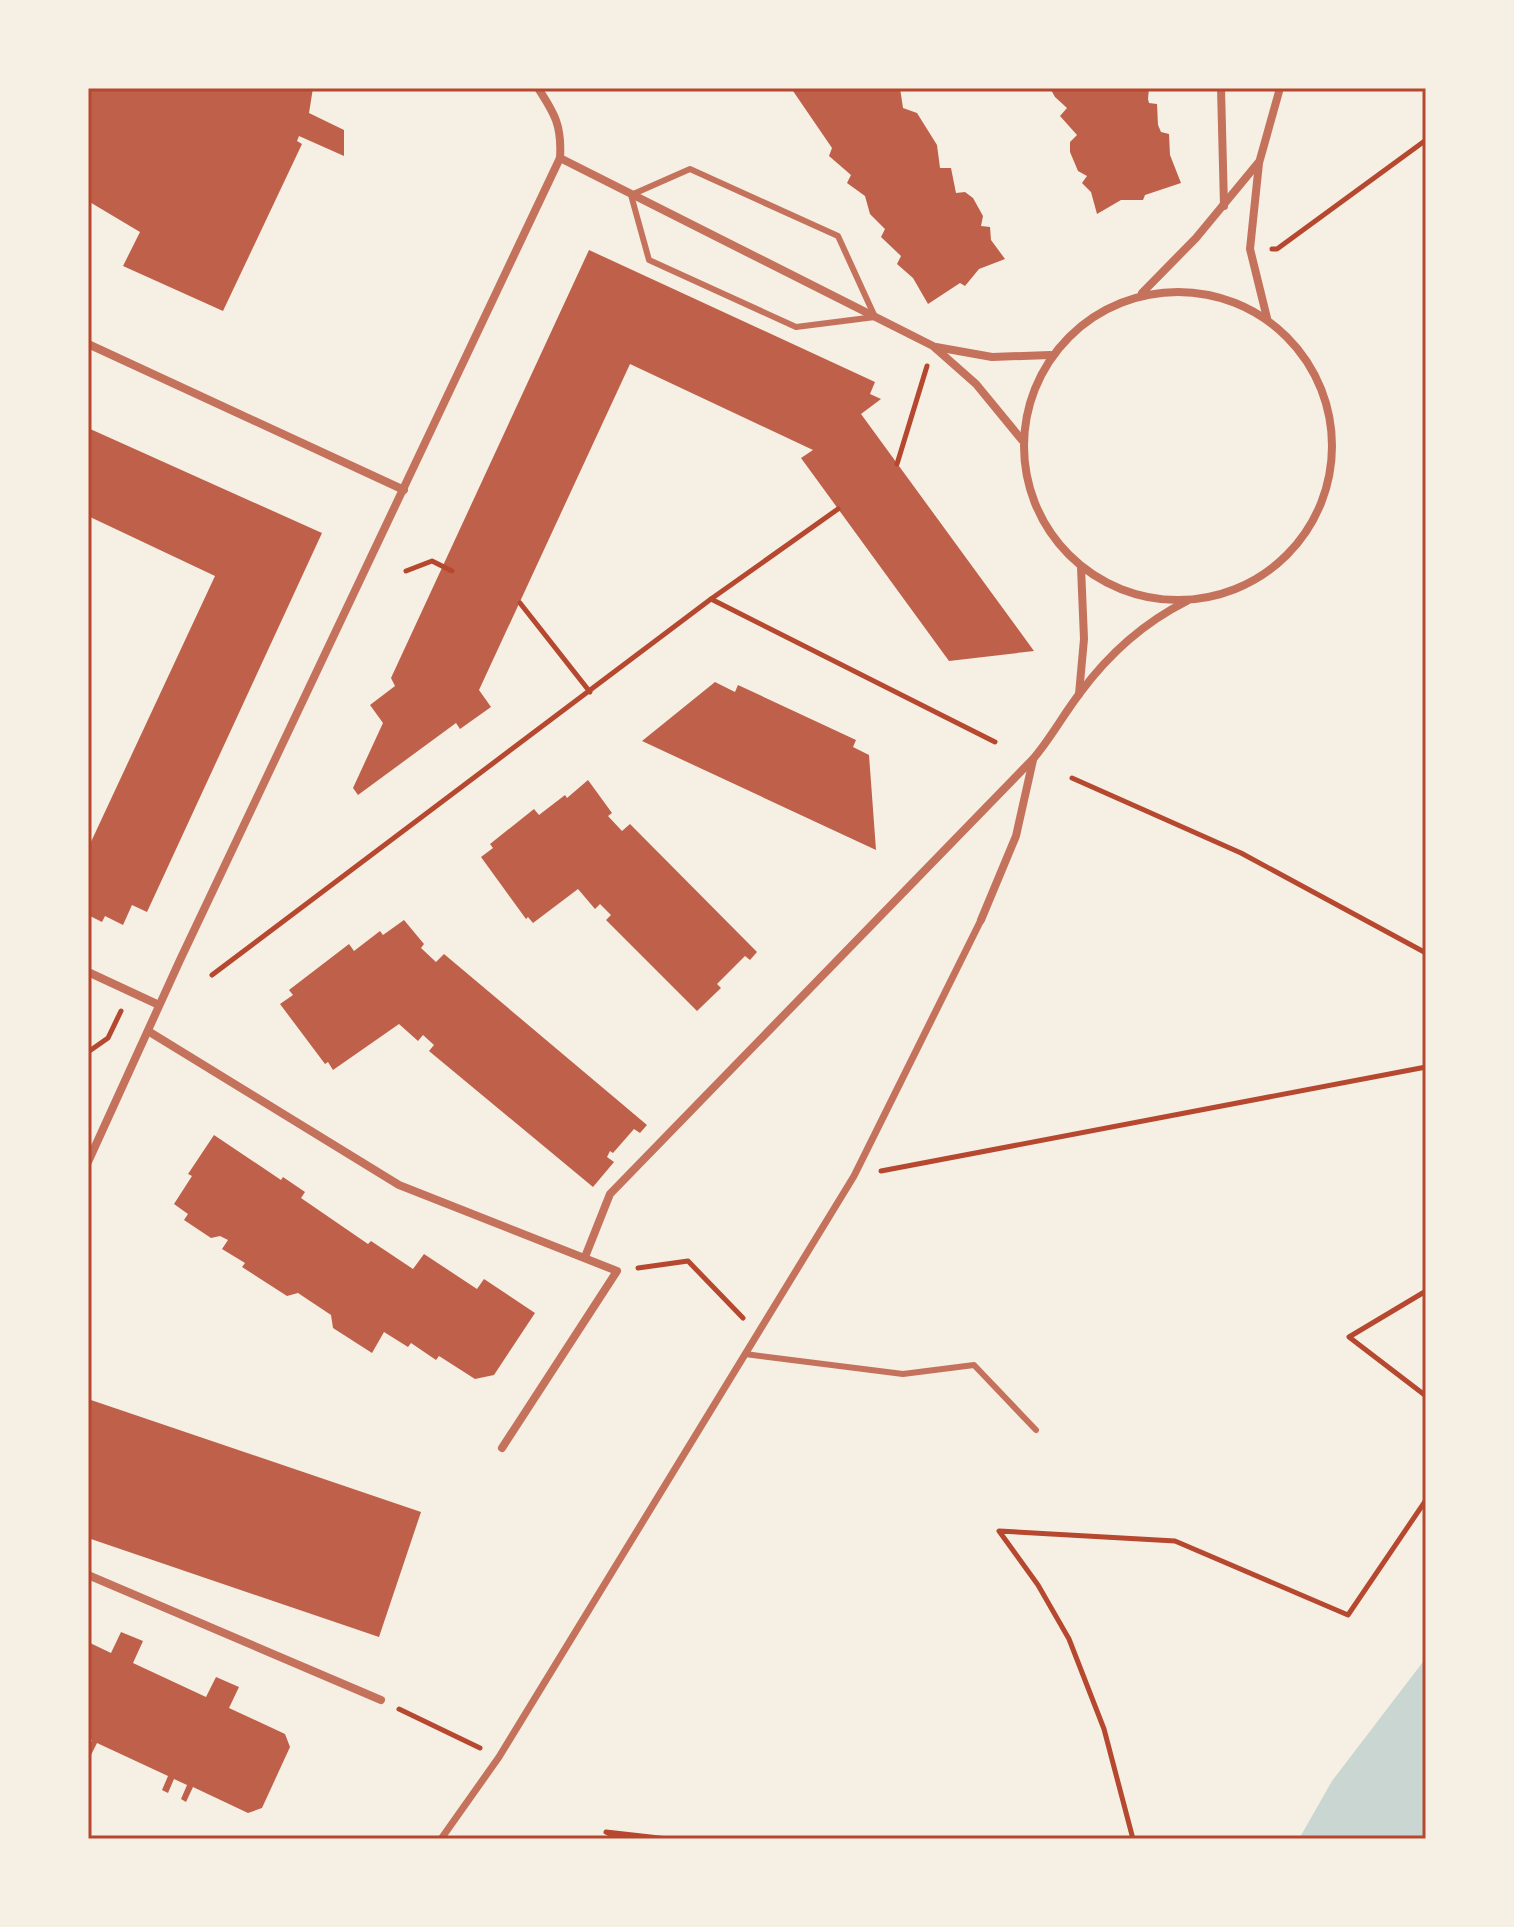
<svg xmlns="http://www.w3.org/2000/svg" width="1514" height="1927" font-family="Georgia,serif">
  <style>
    .water { fill: #c9d6d2 }
    .building { fill: #bf614a }
    .lines { fill: none; stroke-linecap: round; stroke-linejoin: round }
    .path { stroke: #b5482f; stroke-width: 5 }
    .service { stroke: #c5725c; stroke-width: 6 }
    .pedestrian { stroke: #c5725c; stroke-width: 7 }
    .minor { stroke: #c5725c; stroke-width: 8 }
    .neatline { fill: none; stroke: #b5482f; stroke-width: 3 }
  </style>
  <rect width="100%" height="100%" fill="#f6efe4"/>
  <polygon class="water" points="1426,1658 1426,1839 1299,1839 1332,1781"/>
  <g class="building">
    <polygon points="88,88 313,88 309,113 344,130 344,156 299,136 297,141 302,144 223,311 123,266 140,232 88,201"/>
    <polygon points="791,88 900,88 903,108 917,113 937,145 940,168 951,168 956,193 965,192 973,198 983,216 981,226 990,227 991,240 1005,259 979,269 965,286 960,283 928,304 913,278 897,264 901,256 881,237 885,229 870,214 865,196 847,183 851,175 829,156 832,148"/>
    <polygon points="1050,88 1149,88 1148,99 1149,103 1157,104 1158,125 1161,132 1169,134 1170,155 1181,183 1145,195 1143,200 1121,200 1097,214 1091,192 1082,183 1087,176 1078,171 1070,152 1070,142 1077,135 1060,116 1067,108 1055,97"/>
    <polygon points="589,250 875,382 870,394 881,399 861,414 1034,651 949,661 801,458 813,450 630,364 479,690 491,707 460,729 456,723 358,795 353,788 383,723 370,705 395,686 391,678"/>
    <polygon points="88,428 322,533 147,912 132,905 123,925 105,916 102,922 88,915 88,843 90,844 215,576 88,516"/>
    <polygon points="715,682 735,692 738,685 856,740 853,747 869,755 876,850 642,741"/>
    <polygon points="588,780 612,813 608,816 622,831 630,824 757,952 750,960 745,956 717,984 721,988 697,1011 606,920 611,915 600,904 595,909 578,889 533,923 528,917 526,919 481,857 493,848 490,844 534,809 539,815 565,795 567,798"/>
    <polygon points="404,920 424,944 421,948 436,962 444,954 647,1125 640,1133 634,1129 613,1153 610,1151 607,1157 614,1162 593,1187 429,1051 434,1045 423,1035 418,1041 399,1024 333,1070 328,1062 325,1064 280,1004 293,995 289,990 349,944 354,951 380,931 383,935"/>
    <polygon points="214,1135 281,1180 283,1177 305,1192 301,1198 368,1244 371,1241 413,1269 424,1254 477,1289 484,1279 535,1313 494,1375 475,1379 439,1356 436,1360 411,1343 408,1347 384,1332 372,1353 333,1328 331,1315 298,1293 287,1296 242,1267 245,1263 222,1249 228,1240 220,1236 211,1238 184,1220 188,1214 174,1204 192,1176 188,1174"/>
    <polygon points="88,1399 421,1512 379,1637 88,1538"/>
    <polygon points="121,1632 143,1641 133,1663 206,1697 216,1677 239,1687 229,1708 285,1734 290,1747 262,1808 248,1813 193,1787 186,1802 181,1799 187,1785 174,1779 168,1793 162,1790 168,1776 97,1743 88,1761 88,1748 92,1740 88,1739 88,1642 111,1653"/>
  </g>
  <g class="lines">
    <g class="path">
      <polyline points="1272,249 1277,249 1426,140"/>
      <polyline points="897,464 927,366"/>
      <polyline points="406,571 432,561 452,571"/>
      <polyline points="711,599 838,509"/>
      <polyline points="520,603 590,692"/>
      <polyline points="1072,778 1241,853 1426,953"/>
      <polyline points="212,975 711,599 995,742"/>
      <polyline points="88,1052 108,1038 121,1011"/>
      <polyline points="881,1171 1426,1067"/>
      <polyline points="638,1268 688,1261 743,1318"/>
      <polyline points="1426,1291 1349,1337 1426,1396"/>
      <polyline points="399,1709 480,1748"/>
      <polyline points="620,1839 606,1832 668,1839"/>
      <polyline points="1133,1839 1104,1729 1069,1639 1038,1585 999,1531 1175,1541 1348,1615 1426,1500"/>
    </g>
    <g class="service">
      <polygon points="690,169 838,236 875,317 796,327 649,260 631,195"/>
      <polyline points="745,1354 903,1374 974,1365 1036,1430"/>
    </g>
    <polyline class="pedestrian" points="441,1839 499,1757 854,1176 981,920"/>
    <g class="minor">
      <polyline points="1221,88 1224,206"/>
      <polyline points="560,158 933,346 976,384 1022,440"/>
      <circle cx="1178" cy="446" r="154"/>
      <polyline points="1142,293 1196,238 1258,163"/>
      <polyline points="1267,318 1250,249 1259,163 1280,88"/>
      <polyline points="88,344 404,490"/>
      <polyline points="936,347 992,357 1050,355"/>
      <polyline points="1079,694 1084,639 1081,567"/>
      <polyline points="981,920 1016,836 1033,760"/>
      <polyline points="88,972 159,1005"/>
      <polyline points="148,1031 399,1185 617,1271 502,1448"/>
      <path d="M88,1162L180,960L560,158C562,126 555,114 538,88"/>
      <path d="M585,1257L610,1194L1033,759C1051,738 1063,715 1080,693C1108,655 1145,622 1187,601"/>
      <polyline points="88,1575 381,1700"/>
    </g>
  </g>
  <rect width="1514" height="1927" fill="none" stroke="#f6efe4" stroke-width="180"/>
  <rect x="90" y="90" width="1334" height="1747" class="neatline"/>
</svg>
